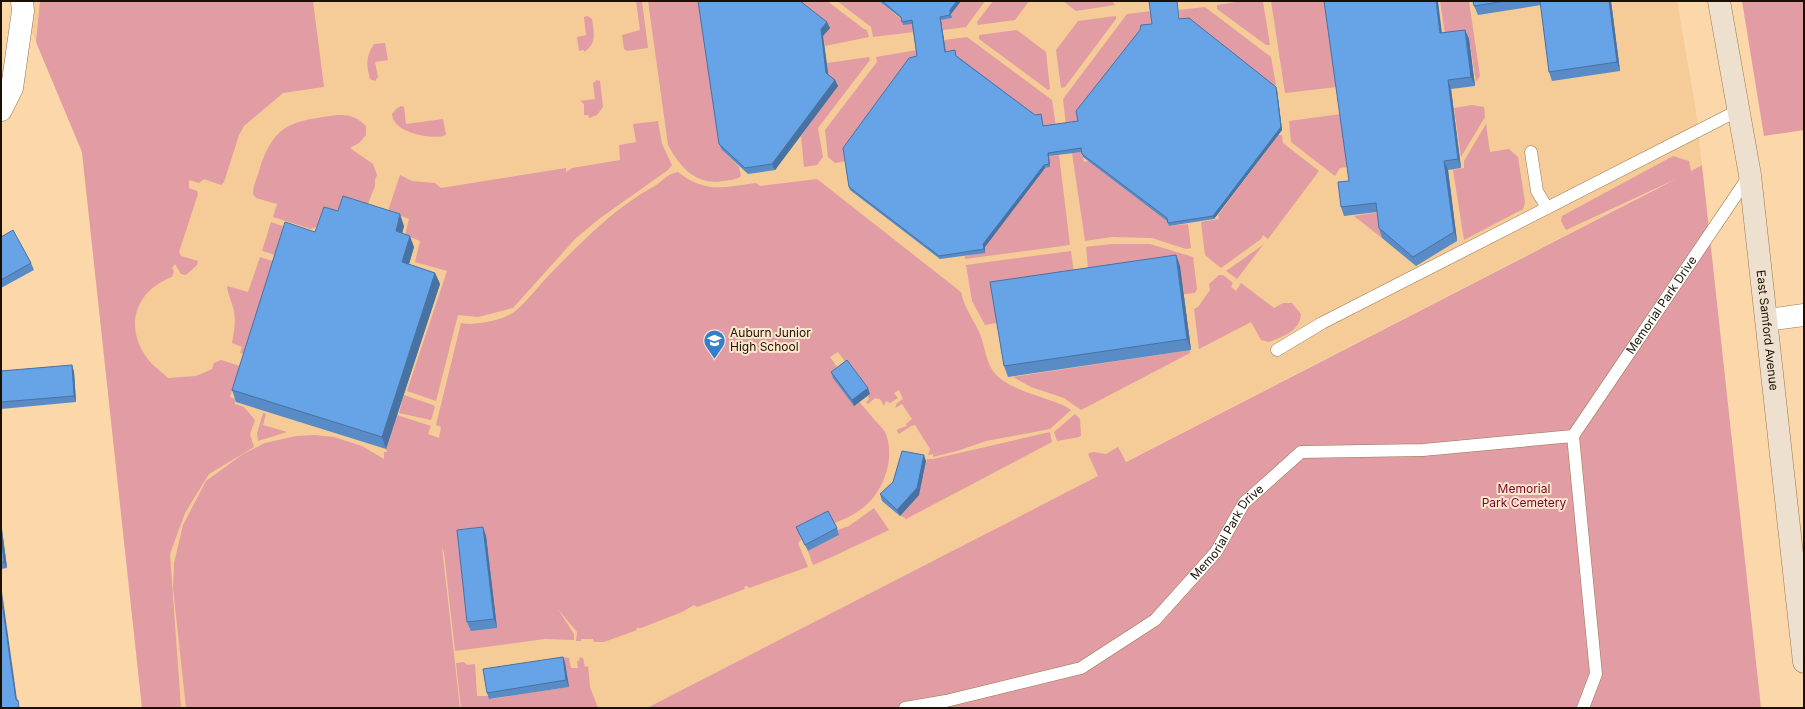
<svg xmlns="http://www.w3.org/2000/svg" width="1805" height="709" font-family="Inter,sans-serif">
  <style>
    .built { fill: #f5cb98 }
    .green { fill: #e29ca3 }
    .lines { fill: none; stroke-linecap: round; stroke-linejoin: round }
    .lane-casing { stroke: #99774d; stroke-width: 13 }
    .street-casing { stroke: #99774d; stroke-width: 23 }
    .secondary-casing { stroke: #99774d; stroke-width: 23 }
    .lane { stroke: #fff; stroke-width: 12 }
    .street { stroke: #fff; stroke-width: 22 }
    .secondary { stroke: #ede0cf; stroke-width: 22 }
    .wall { fill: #598cc7 }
    .shaded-wall { fill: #4872a2 }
    .building { fill: #67a3e7; stroke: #4872a2 }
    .labels { text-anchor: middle; stroke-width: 4; stroke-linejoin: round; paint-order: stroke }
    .street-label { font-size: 12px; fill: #1c1001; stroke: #fde7cc }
    .poi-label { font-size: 12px; fill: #1c1001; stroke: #fde7cc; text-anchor: start }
    .park-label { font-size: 12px; fill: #7d052c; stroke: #fde7cc }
  </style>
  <rect width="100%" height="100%" fill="#fcd7a9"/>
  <polygon class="built" points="22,1 1677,1 1695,105 1702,165 647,708 142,708 82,152 23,11"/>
  <g class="green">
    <path d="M40,1H313L324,87L283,93L244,126L239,135L224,182L221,185L204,179L199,183L189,180V188L197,191L198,194L179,252L181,256L198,261L197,265L186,275L181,274L175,264L172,268L174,271L172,277C132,292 123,332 152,364C157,369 163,373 168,378L196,376L212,369L214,363L221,360L240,366L230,397L236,399L235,404L244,407L255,420L250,434L254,447L209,474L185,513L170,554L181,708H142L82,152L36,42Z"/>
    <polygon points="636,1 642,1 648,48 627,51 624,49 622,35 640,30"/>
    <path d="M648,1H699L722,150L739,167L741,176C737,180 730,180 724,181C696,186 680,167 668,145Z"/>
    <polygon points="794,1 827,1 864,29 867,30 869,37 825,46 823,36 829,28"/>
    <polygon points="837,1 879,1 902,20 914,23 914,32 873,37 871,27"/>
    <polygon points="961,1 985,1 966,27 943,30 941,20 951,18 951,14"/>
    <polygon points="993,1 1029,1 1015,20 978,25 977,22"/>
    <polygon points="1063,1 1112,1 1115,5 1076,11"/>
    <polygon points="1242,1 1263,2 1270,45 1266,45 1217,9 1217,5"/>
    <polygon points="1271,1 1325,1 1337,87 1285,93"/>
    <polygon points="1440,1 1469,1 1480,76 1476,82 1469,38 1446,41"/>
    <polygon points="1742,1 1804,1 1804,130 1764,136"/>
    <polygon points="1205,7 1271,57 1276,85 1272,86 1180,22 1179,10"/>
    <polygon points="1151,11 1153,27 1079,124 1066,126 1063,99 1127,14"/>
    <path d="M587,16L592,19C594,33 597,44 584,52V50L579,51L577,37L586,35L584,17Z"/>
    <polygon points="1116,16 1116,19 1065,87 1061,88 1056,50 1078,21"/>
    <polygon points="1017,30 1046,52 1050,89 1048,90 979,39 979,35"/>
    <polygon points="967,37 1052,100 1056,127 1044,129 1037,118 946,55 944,40"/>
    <path d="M385,43L388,60L375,62L378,77L375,81L370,79C366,64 366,56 374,44Z"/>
    <polygon points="917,50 918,60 849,145 843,146 846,161 835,163 828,157 825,130 877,62 876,57"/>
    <polygon points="869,57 870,60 818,128 823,157 817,165 804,167 801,136 837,86 829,79 827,63"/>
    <polygon points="597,80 600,81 603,107 597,115 589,118 588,115 584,115 584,104 580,101 595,99 593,83"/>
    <polygon points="1472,105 1484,107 1485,117 1461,157 1454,108"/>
    <path d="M401,106L404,107L406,124L443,119L446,134L444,136C430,139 393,133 392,114L396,109Z"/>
    <polygon points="1341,114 1348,167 1340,168 1335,176 1291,142 1289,121"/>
    <path d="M338,115C350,115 357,117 366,126V135L359,143L350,148L373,164L377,175L375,180V186L367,206L339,214L319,226L311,229L273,217L277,204L256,198L253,194C253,185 258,176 260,168C275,122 294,121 338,115Z"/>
    <polygon points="658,121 662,144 672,165 668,170 599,219 576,238 513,308 478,317 458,315 436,401 407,391 447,271 415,262 420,241 405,235 409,219 388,211 400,175 412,181 435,183 441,188 566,168 566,172 572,168 620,160 619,145 636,142 633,124"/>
    <polygon points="1486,124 1490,152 1509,149 1518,157 1525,202 1523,209 1464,240 1453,170 1464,168 1464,161"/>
    <polygon points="1278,135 1282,135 1283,143 1319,171 1268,239 1263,235 1261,239 1221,268 1205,255 1201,222 1219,219 1218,215"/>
    <polygon points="1082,152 1084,162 1089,161 1168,221 1169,226 1188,224 1191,248 1186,249 1152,238 1112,237 1085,241 1072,153"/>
    <polygon points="1059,155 1070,245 965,259 965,256 985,252 985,247 1045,168 1050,167 1049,156"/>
    <polygon points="1673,156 1689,161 1691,171 1702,165 1761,708 647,708 1098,476 1088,454 1093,452 1106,454 1118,447 1126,462 1676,179 1566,230 1561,221 1562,216"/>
    <path d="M678,172C706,194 723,187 756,183L760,186L817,179L961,292C965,311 975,320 981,337C985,348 986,361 993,371C1005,389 1045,397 1065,406L1071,410L1050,429L986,441L957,451L933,457V454L928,455L930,449L915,425L911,426L899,434L897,431L898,429L907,426L906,424L912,419L902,404L895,408L897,403L903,399L899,390L894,393L898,398L890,403L886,401L884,406L880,399L875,398L868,404L866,402L869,399L868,396L870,395L838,352L830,357L837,367L834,369V372C847,387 860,403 873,418C877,423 884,429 886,434C891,448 890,463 885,476C871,516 836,523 799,534L801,540L798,543L808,567L749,588L747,586L744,587L745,589L697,607L694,605L682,612L641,628H636L637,630L604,642H594L593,639H581V641H576L577,632L558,609L574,634V640L545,639L455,651L444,553L442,547L460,708H186L173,588L174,563L183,525L206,481L243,454L265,443L296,436L315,435L334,437L362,446L384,459V452H387L386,449L397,415L431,426L428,434L439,438L441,427L436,425L461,323C473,326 500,321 511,314C522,308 541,283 551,273C582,242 614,208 653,187C662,182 668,173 678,172Z"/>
    <polygon points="1380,212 1382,238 1354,216"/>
    <polygon points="271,222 285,227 276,256 274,256 273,254 262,251"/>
    <polygon points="1111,244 1150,244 1193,257 1197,289 1195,293 1184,294 1180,266 1089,279 1086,247"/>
    <polygon points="1263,245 1237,279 1226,271"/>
    <polygon points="1071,251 1075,281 999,320 996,323 985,325 972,301 966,265"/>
    <path d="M260,257L275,262L245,354L240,353L242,347L232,343C234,332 236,322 234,311C232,302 228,295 227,286L248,292Z"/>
    <path d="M1219,275H1223L1233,283L1231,287L1236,291L1241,283L1274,308L1283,303H1292L1301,314C1300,331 1284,336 1269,342L1261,340L1251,322L1199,349L1194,309L1198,307L1210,290L1209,284Z"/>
    <polygon points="1190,350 1190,353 1081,410 1064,398 1031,387 1013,377"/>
    <polygon points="404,395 433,405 435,407 431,420 399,413"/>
    <polygon points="263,413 266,414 263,425 287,432 258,441 257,433"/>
    <polygon points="1075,414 1080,419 1081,435 1079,437 1057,441 1054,432"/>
    <polygon points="1050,432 1052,442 906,519 900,515 919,495 927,459 933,459"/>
    <polygon points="874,508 889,530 834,556 813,565 808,551 839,535 837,530 849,526"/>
    <polygon points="562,657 569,658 571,668 578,668 577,661 579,661 580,657 583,658 585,667 588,666 590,687 598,708 461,708 456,663 464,662 467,665 475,664 477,696 489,696 490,699 568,687 565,663"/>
  </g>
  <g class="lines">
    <defs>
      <g id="lane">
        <polyline points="1531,152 1537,191 1547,208"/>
        <polyline points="1277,350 1322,323 1739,110"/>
        <path id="s1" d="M1573,436L1749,176"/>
        <path id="s2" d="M905,708L946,701L1081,668L1155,620L1216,552L1244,503L1301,452L1423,450L1573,436L1596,674L1583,708"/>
      </g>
      <g id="street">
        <polyline points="1,110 12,88 23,11 22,1"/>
        <polyline points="1767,320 1804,315"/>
      </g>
      <g id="secondary">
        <path id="s3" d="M1719,1L1750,175L1804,662"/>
      </g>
    </defs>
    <use href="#lane" class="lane-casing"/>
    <use href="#street" class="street-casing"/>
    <use href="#secondary" class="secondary-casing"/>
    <use href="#lane" class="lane"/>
    <use href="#street" class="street"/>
    <use href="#secondary" class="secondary"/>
  </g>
  <g class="wall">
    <polygon points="879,1 961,1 951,14 952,18 941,20 946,52 957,56 1035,115 1041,114 1042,118 1043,126 1078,121 1180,19 1277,90 1282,130 1214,219 1169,226 1167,221 1083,157 1082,152 1049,156 1050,167 1045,168 985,247 985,253 940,259 850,190 849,187 917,56 912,24 903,25 902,19"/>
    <polygon points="1473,1 1611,1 1620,71 1552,81 1549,72 1541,5 1478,15 1474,6"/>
    <polygon points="827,22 830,28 823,36 828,74 835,80 838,86 775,170 748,174 722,150 719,144"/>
    <polygon points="1465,30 1469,39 1475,86 1451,89 1461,168 1448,170 1457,241 1416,266 1382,238 1379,228 1377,212 1344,216 1341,207 1349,181 1442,33"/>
    <polygon points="338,211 404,226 402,233 414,247 409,264 435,273 440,284 386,449 236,402 232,390 315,232"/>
    <polygon points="1,237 31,263 34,270 1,288"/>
    <polygon points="1176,255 1180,266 1191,350 1008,377 1004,366"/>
    <polygon points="72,365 74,372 76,402 1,409 1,371"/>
    <polygon points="831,372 870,394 854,406 833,378"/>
    <polygon points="926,461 919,495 900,516 882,501 880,494"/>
    <polygon points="1,522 7,568 1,569"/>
    <polygon points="483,527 486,536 497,628 471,631 467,622"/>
    <polygon points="796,527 837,528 839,535 808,551 799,534"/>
    <polygon points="563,657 565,663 569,687 489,699 487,693"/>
  </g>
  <g class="shaded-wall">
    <polygon points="957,1 961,1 951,14 952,18 950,10"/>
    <polygon points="1436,1 1438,1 1443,42 1440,33"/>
    <polygon points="1609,1 1611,1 1620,71 1617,62"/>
    <polygon points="940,17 941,20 946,55 945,52"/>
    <polygon points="827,22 830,28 823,36 829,79 826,73 821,29"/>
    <polygon points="1465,30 1469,39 1475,86 1471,77"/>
    <polygon points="835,80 838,86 775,170 772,164"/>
    <polygon points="1448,80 1451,89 1461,168 1458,159"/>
    <polygon points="1276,87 1277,90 1282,130 1214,219 1213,216"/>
    <polygon points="1048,153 1049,156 1050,167 1049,164"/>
    <polygon points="1444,161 1448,170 1457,241 1454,232"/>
    <polygon points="1044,165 1045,168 985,247 985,253 983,244"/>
    <polygon points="400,214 404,226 400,242 396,231"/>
    <polygon points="410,236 414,247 406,274 402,262"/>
    <polygon points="1176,255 1180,266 1191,350 1187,339"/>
    <polygon points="435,273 440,284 386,449 382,437"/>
    <polygon points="72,365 74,372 76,402 74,396"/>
    <polygon points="868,388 870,394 854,406 852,400"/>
    <polygon points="924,455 926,461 919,495 900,516 897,510"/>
    <polygon points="1,522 7,568 4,562 1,534"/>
    <polygon points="483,527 486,536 497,628 494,619"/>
    <polygon points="1,585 18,707 16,700 1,596"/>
    <polygon points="563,657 565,663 569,687 566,680"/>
  </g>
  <g class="building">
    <polygon points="698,1 800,1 827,22 821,29 826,73 835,80 772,164 745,168 719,144"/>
    <polygon points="882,1 957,1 950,10 950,15 940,17 945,52 955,50 956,56 1035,115 1041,114 1043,126 1078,121 1076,111 1140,30 1141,25 1152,24 1149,1 1177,1 1179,19 1189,18 1276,87 1281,127 1213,216 1168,223 1167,218 1082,154 1081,148 1048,153 1049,164 1044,165 983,244 984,249 939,256 849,187 843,148 909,58 917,56 912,20 902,22 901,17"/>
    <polygon points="1324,1 1436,1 1440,33 1465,30 1471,77 1448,80 1458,159 1444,161 1454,232 1413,257 1379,228 1376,203 1341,207 1338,182 1349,181"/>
    <polygon points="1473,1 1505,1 1474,6"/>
    <polygon points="1540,1 1609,1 1617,62 1549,72"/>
    <polygon points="343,196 400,214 396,231 410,236 402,262 435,273 382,437 232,390 285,222 315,232 324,207 338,211"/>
    <polygon points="13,230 31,263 1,280 1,237"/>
    <polygon points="1176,255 1187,339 1004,366 990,282"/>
    <polygon points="847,360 868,388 852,400 831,372"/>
    <polygon points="72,365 74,396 1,402 1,371"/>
    <polygon points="902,451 924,455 917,488 897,510 880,494 893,482"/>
    <polygon points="828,511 837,528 805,545 796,527"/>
    <polygon points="483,527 494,619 467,622 457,530"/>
    <polygon points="1,534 4,562 1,562"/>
    <polygon points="1,596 16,700 18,700 19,708 1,708"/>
    <polygon points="563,657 566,680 487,693 483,669"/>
  </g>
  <defs>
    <symbol id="school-pin" viewBox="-11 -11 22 30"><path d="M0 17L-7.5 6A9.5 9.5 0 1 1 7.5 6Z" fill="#327fcf" stroke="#fde7cc"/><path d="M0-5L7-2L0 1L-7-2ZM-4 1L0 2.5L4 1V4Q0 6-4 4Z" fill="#fff"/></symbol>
  </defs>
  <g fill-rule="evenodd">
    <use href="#school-pin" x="702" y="328" width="25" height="34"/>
  </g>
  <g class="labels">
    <g class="street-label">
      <text dy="4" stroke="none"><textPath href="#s1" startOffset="158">Memorial Park Drive</textPath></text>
      <text dy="4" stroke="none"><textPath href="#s3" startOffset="333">East Samford Avenue</textPath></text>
      <text dy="4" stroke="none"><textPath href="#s2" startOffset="383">Memorial Park Drive</textPath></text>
    </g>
    <g class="poi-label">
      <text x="730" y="337">Auburn Junior<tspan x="730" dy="14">High School</tspan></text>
    </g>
    <g class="park-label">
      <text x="1524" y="493">Memorial<tspan x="1524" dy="14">Park Cemetery</tspan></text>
    </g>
  </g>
  <rect width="1805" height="709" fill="none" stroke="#1c1001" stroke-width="4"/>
</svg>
